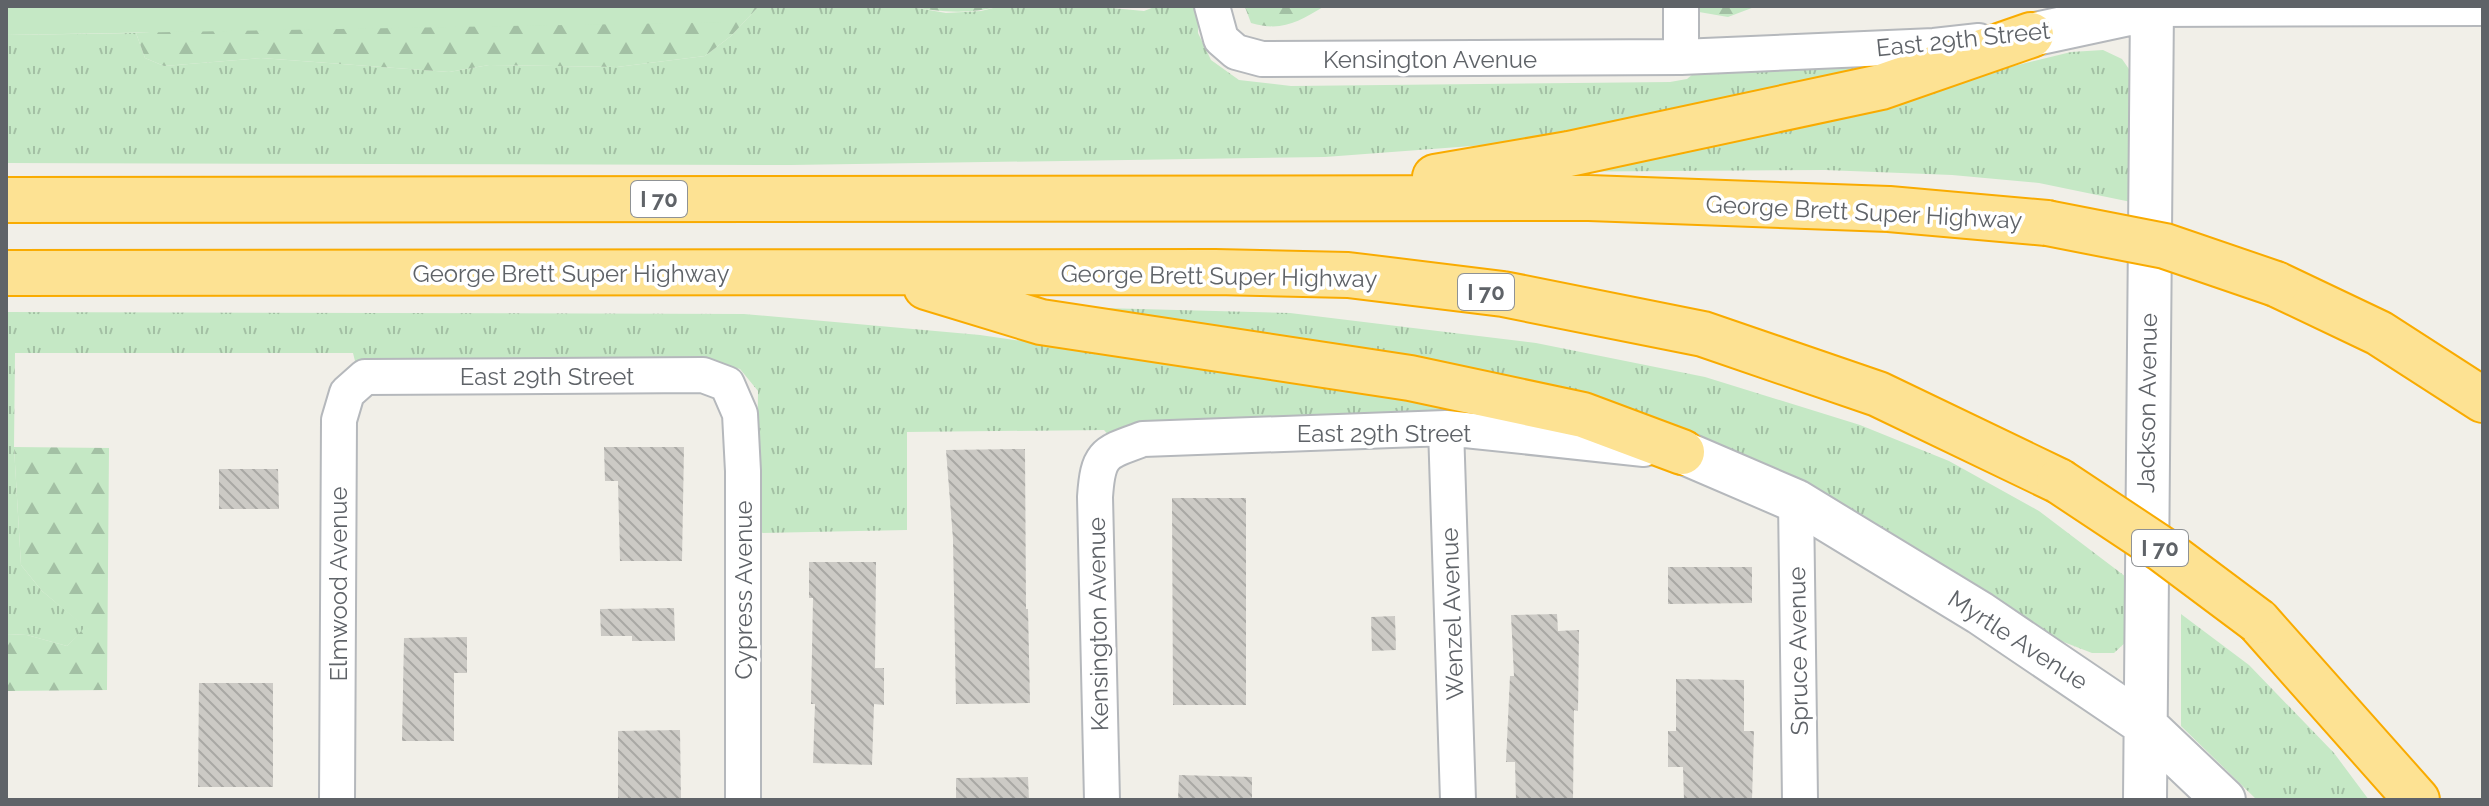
<svg xmlns="http://www.w3.org/2000/svg" width="2489" height="806" viewBox="0 0 2489 806" font-family="Raleway,sans-serif">
	<defs>
		<pattern id="grass-tufts" width="24" height="20" patternUnits="userSpaceOnUse" patternTransform="scale(2)"><rect width="24" height="20" fill="#c5e8c5"/><path d="M3 7l-1-3M5 7V3M7 7l1-3M15 17l-1-3M17 17v-4M19 17l1-3" fill="none" stroke="#a3c0a4"/></pattern>
		<pattern id="forest-firs" width="22" height="20" patternUnits="userSpaceOnUse" patternTransform="scale(2)"><rect width="22" height="20" fill="#c5e8c5"/><path d="M5 1l3.5 6h-7zM16 11l3.5 6h-7z" fill="#a3c0a4"/></pattern>
		<pattern id="building-back-hatch" width="6" height="6" patternUnits="userSpaceOnUse" patternTransform="scale(2)"><rect width="6" height="6" fill="#cccac5"/><path d="M-1 5l2 2M0 0l6 6M5-1l2 2" fill="none" stroke="#a9a8a4"/></pattern>
	</defs>
	<rect width="100%" height="100%" fill="#f1efe8"/>
	<path fill="url(#grass-tufts)" d="M 759,6 L 906,6 L 946,13 L 981,11 L 1001,6 L 1090,6 L 1144,11 L 1157,6 L 1198,6 L 1198,33 L 1211,60 L 1239,80 L 1291,86 L 1670,82 L 1687,79 L 1700,68 L 1922,56 L 1886,71 L 1512,143 L 1325,157 L 791,165 L 6,163 L 6,35 L 136,33 L 145,58 L 164,66 L 261,58 L 449,72 L 489,65 L 617,67 L 705,56 L 731,36 Z
		M 2103,50 L 2122,59 L 2131,72 L 2131,202 L 2039,183 L 1952,175 L 1825,170 L 1521,172 L 1726,137 L 2071,52 Z
		M 1064,307 L 1290,313 L 1536,343 L 1705,377 L 1860,425 L 1949,461 L 2039,511 L 2130,580 L 2129,639 L 2114,653 L 2092,653 L 2061,641 L 1716,444 Z
		M 6,312 L 744,314 L 980,335 L 1516,411 L 1135,423 L 1122,427 L 1110,437 L 1104,430 L 907,432 L 907,530 L 756,533 L 758,391 L 740,369 L 715,362 L 679,359 L 379,360 L 356,365 L 353,353 L 15,353 L 14,447 L 21,565 L 42,591 L 86,627 L 67,646 L 27,635 L 6,634 Z
		M 2181,614 L 2249,665 L 2334,753 L 2369,800 L 2257,800 L 2181,726 Z"/>
	<path fill="url(#forest-firs)" d="M 527,6 L 759,6 L 731,36 L 705,56 L 617,67 L 489,65 L 449,72 L 261,58 L 164,66 L 145,58 L 136,33 Z
		M 906,6 L 1001,6 C 968,15 939,12 906,6 Z
		M 1325,6 C 1297,22 1283,32 1251,23 L 1245,7 Z
		M 1697,6 L 1757,6 L 1728,17 L 1699,12 Z
		M 14,447 L 109,448 L 107,690 L 6,691 L 6,634 L 27,635 L 67,646 L 85,627 L 42,591 L 21,565 Z"/>
	<path fill="#c5e8c5" d="M 6,6 L 738,6 L 740,22 L 6,35 Z"/>
	<path fill="url(#building-back-hatch)" d="M 604,447 L 684,447 L 682,561 L 620,561 L 618,481 L 605,481 Z
		M 1025,449 L 1026,609 L 1028,609 L 1030,703 L 956,704 L 953,539 L 946,450 Z
		M 219,469 L 278,469 L 279,509 L 219,509 Z
		M 1172,498 L 1246,498 L 1246,705 L 1173,705 Z
		M 809,562 L 876,562 L 875,668 L 884,668 L 884,705 L 874,704 L 872,765 L 813,763 L 815,704 L 811,704 L 813,598 L 809,598 Z
		M 1668,567 L 1752,567 L 1752,603 L 1668,604 Z
		M 674,608 L 675,641 L 632,641 L 632,636 L 601,636 L 600,609 Z
		M 1557,614 L 1558,631 L 1579,630 L 1578,711 L 1574,710 L 1573,800 L 1516,800 L 1515,762 L 1506,762 L 1510,676 L 1514,676 L 1511,615 Z
		M 1395,616 L 1396,650 L 1372,651 L 1371,617 Z
		M 467,637 L 467,673 L 454,673 L 454,741 L 402,741 L 404,638 Z
		M 1676,679 L 1744,680 L 1744,731 L 1754,731 L 1752,800 L 1684,800 L 1683,767 L 1668,767 L 1668,731 L 1676,731 Z
		M 199,683 L 273,683 L 273,787 L 198,787 Z
		M 680,730 L 681,800 L 618,800 L 618,731 Z
		M 1179,775 L 1252,777 L 1252,800 L 1178,800 Z
		M 1028,777 L 1029,800 L 956,800 L 956,778 Z"/>
	<g fill="none" stroke-linecap="round" stroke-linejoin="round">
		<defs>
			<path id="minor" d="M 1212,6 L 1221,39 L 1236,52 L 1262,59 L 1681,57 L 1934,46 L 1979,41
				M 2152,9 L 2483,8
				M 1681,57 L 1681,6
				M 1446,428 L 1458,800
				M 1796,501 L 1800,800
				M 337,800 L 339,420 L 347,393 L 365,377 L 703,375 L 727,384 L 740,414 L 743,471 L 743,800
				M 1102,800 L 1095,497 C 1098,453 1104,453 1143,439 L 1446,428 L 1644,449"/>
			<path id="tertiary" d="M 2031,35 L 2152,9
				M 1682,452 L 1796,501 L 1980,613 L 2144,724 L 2224,800
				M 2145,800 L 2152,6"/>
			<path id="motorway" d="M 1435,177 L 1569,154 L 1881,87 L 2031,35
				M 6,200 L 1589,198 L 1889,209 L 2047,223
				M 6,273 L 1215,272 L 1348,275 L 1503,294 L 1703,334 L 1878,394 L 2059,481
				M 2276,284 L 2379,333 L 2483,400
				M 926,287 L 1041,322 L 1410,378 L 1583,415 L 1682,452
				M 2258,621 L 2417,800"/>
		</defs>
		<use href="#minor" stroke="#b5b8bc" stroke-width="38"/>
		<use href="#tertiary" stroke="#b5b8bc" stroke-width="46"/>
		<use href="#motorway" stroke="#f9ab00" stroke-width="48"/>
		<use href="#minor" stroke="#fff" stroke-width="34"/>
		<use href="#tertiary" stroke="#fff" stroke-width="42"/>
		<use href="#motorway" stroke="#fde293" stroke-width="44"/>
		<defs>
			<path id="motorway-bridge" d="M 2047,223 L 2165,246 L 2276,284
				M 2059,481 L 2163,550 L 2258,621"/>
		</defs>
		<use href="#motorway-bridge" stroke="#f9ab00" stroke-width="48" stroke-linecap="butt"/>
		<use href="#motorway-bridge" stroke="#fde293" stroke-width="44"/>
	</g>
	<g text-anchor="middle" dominant-baseline="central" stroke-width="7" stroke-linejoin="round" paint-order="stroke">
		<g fill="#fff" stroke="#8f9295" stroke-width="2">
			<rect x="631" y="181" width="56" height="36" rx="6"/>
			<rect x="1458" y="274" width="56" height="36" rx="6"/>
			<rect x="2132" y="530" width="56" height="36" rx="6"/>
		</g>
		<g font-size="22" font-weight="bold" fill="#5f6368">
			<text x="659" y="199">I 70</text>
			<text x="1486" y="292">I 70</text>
			<text x="2160" y="548">I 70</text>
		</g>
		<g font-size="24" fill="#5f6368" stroke="#fff">
			<text transform="translate(1963 39) rotate(-6)">East 29th Street</text>
			<text x="1430" y="59">Kensington Avenue</text>
			<text transform="translate(1864 212) rotate(3)">George Brett Super Highway</text>
			<text x="571" y="273">George Brett Super Highway</text>
			<text transform="translate(1219 276) rotate(1)">George Brett Super Highway</text>
			<text x="547" y="376">East 29th Street</text>
			<text transform="translate(2147 403) rotate(-89)">Jackson Avenue</text>
			<text x="1384" y="433">East 29th Street</text>
			<text transform="translate(338 584) rotate(-90)">Elmwood Avenue</text>
			<text transform="translate(743 590) rotate(-90)">Cypress Avenue</text>
			<text transform="translate(1452 614) rotate(-92)">Wenzel Avenue</text>
			<text transform="translate(1098 624) rotate(-91)">Kensington Avenue</text>
			<text transform="translate(2018 640) rotate(33)">Myrtle Avenue</text>
			<text transform="translate(1798 651) rotate(-91)">Spruce Avenue</text>
		</g>
	</g>
	<rect width="2489" height="806" fill="none" stroke="#5f6368" stroke-width="16"/>
</svg>
